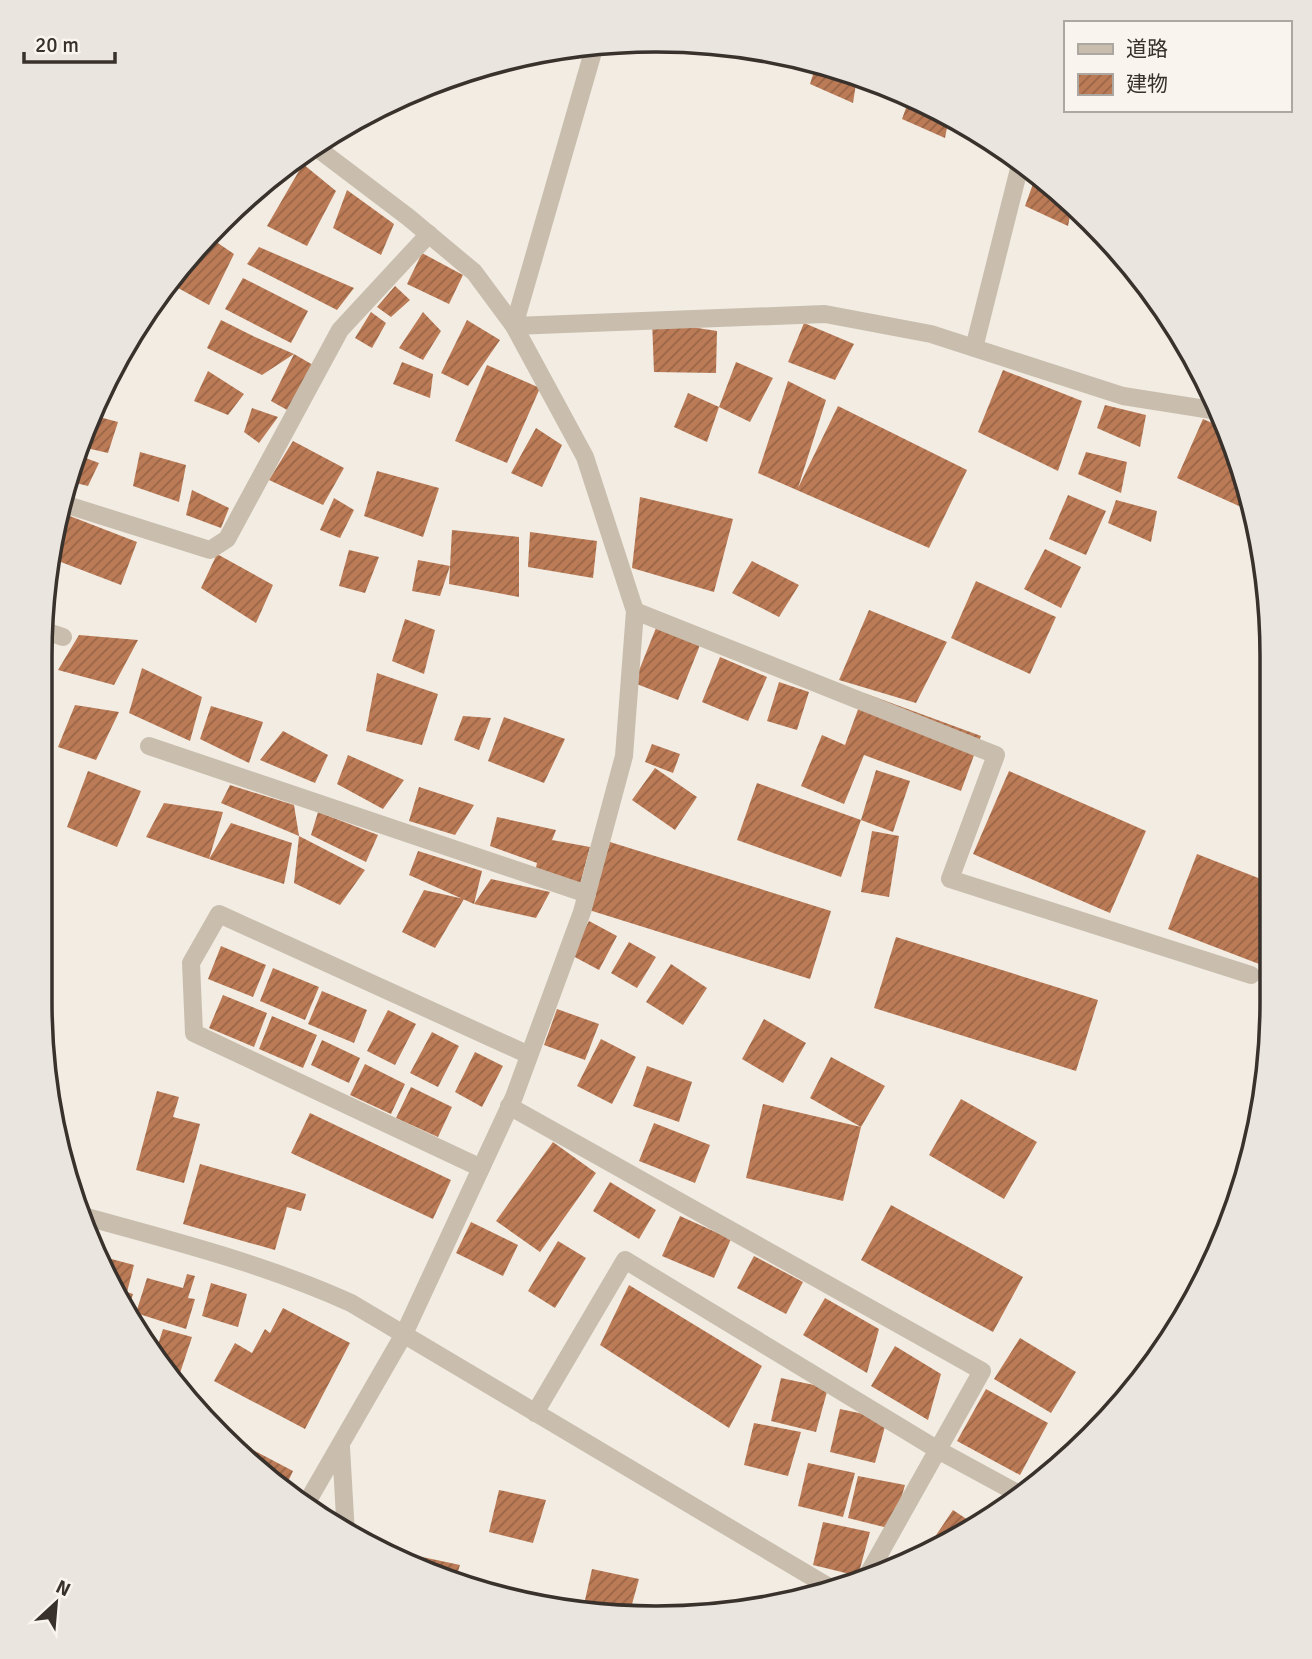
<svg xmlns="http://www.w3.org/2000/svg" width="1312" height="1659" viewBox="0 0 1312 1659" font-family="Signika,'Noto Sans JP',sans-serif">
	<defs>
		<pattern id="building-hatch" width="6" height="6" patternUnits="userSpaceOnUse" patternTransform="scale(1.75)"><rect width="6" height="6" fill="#bb7b56"/><path d="M-1 1l2-2M0 6l6-6M5 7l2-2" fill="none" stroke="#996547"/></pattern>
	</defs>
	<rect width="100%" height="100%" fill="#f2ece2"/>
	<path fill="url(#building-hatch)" d="M 817,62 L 857,77 L 853,103 L 810,84 Z
		M 910,97 L 949,117 L 945,138 L 902,119 Z
		M 303,164 L 336,191 L 307,246 L 267,226 Z
		M 1033,184 L 1055,190 L 1072,206 L 1068,226 L 1025,206 Z
		M 347,190 L 394,224 L 381,255 L 333,228 Z
		M 1096,228 L 1119,250 L 1122,254 L 1092,241 Z
		M 209,237 L 234,254 L 209,305 L 169,283 L 193,250 Z
		M 259,247 L 354,288 L 337,310 L 247,264 Z
		M 422,253 L 463,275 L 449,304 L 407,284 Z
		M 243,278 L 308,311 L 291,343 L 225,309 Z
		M 395,286 L 410,300 L 391,317 L 377,307 Z
		M 371,312 L 386,323 L 372,348 L 355,338 Z
		M 423,312 L 441,331 L 423,360 L 399,348 Z
		M 221,320 L 255,337 L 294,354 L 262,375 L 207,348 Z
		M 467,320 L 500,340 L 468,386 L 441,373 Z
		M 652,321 L 717,331 L 716,373 L 654,372 Z
		M 804,323 L 854,344 L 835,380 L 788,362 Z
		M 294,354 L 313,365 L 289,411 L 271,401 Z
		M 402,362 L 433,374 L 430,398 L 393,384 Z
		M 736,362 L 773,378 L 750,422 L 719,407 Z
		M 487,365 L 540,388 L 507,463 L 455,441 Z
		M 1003,370 L 1082,401 L 1058,471 L 978,432 Z
		M 208,371 L 244,394 L 228,415 L 194,401 Z
		M 788,381 L 826,400 L 798,488 L 838,406 L 967,470 L 929,548 L 758,473 Z
		M 688,393 L 719,407 L 707,442 L 674,427 Z
		M 1105,405 L 1146,415 L 1140,447 L 1097,428 Z
		M 252,408 L 278,417 L 259,443 L 244,432 Z
		M 92,415 L 118,422 L 108,453 L 78,446 Z
		M 1203,419 L 1226,429 L 1239,458 L 1250,511 L 1177,478 Z
		M 536,428 L 562,445 L 542,487 L 511,473 Z
		M 293,441 L 344,468 L 323,505 L 269,480 Z
		M 140,452 L 186,465 L 179,502 L 133,486 Z
		M 1086,452 L 1127,462 L 1121,493 L 1078,474 Z
		M 75,454 L 99,463 L 88,486 L 68,481 Z
		M 377,471 L 439,488 L 423,537 L 364,516 Z
		M 192,490 L 229,508 L 221,528 L 186,515 Z
		M 1068,495 L 1106,511 L 1086,555 L 1049,539 Z
		M 640,497 L 733,519 L 714,592 L 632,568 Z
		M 334,498 L 354,510 L 340,538 L 320,530 Z
		M 1116,500 L 1157,511 L 1151,542 L 1108,523 Z
		M 62,513 L 137,542 L 121,585 L 53,559 Z
		M 452,530 L 519,537 L 519,597 L 449,584 Z
		M 530,532 L 597,541 L 593,578 L 528,567 Z
		M 1045,549 L 1081,567 L 1061,608 L 1024,589 Z
		M 349,550 L 379,557 L 365,593 L 339,586 Z
		M 217,554 L 273,585 L 256,623 L 201,588 Z
		M 418,560 L 450,566 L 440,596 L 412,591 Z
		M 752,561 L 799,585 L 779,617 L 732,593 Z
		M 976,581 L 1056,617 L 1030,674 L 951,638 Z
		M 869,610 L 947,642 L 916,703 L 839,680 Z
		M 405,619 L 435,630 L 424,674 L 392,661 Z
		M 656,628 L 700,645 L 678,700 L 634,683 Z
		M 79,635 L 138,640 L 114,685 L 58,670 Z
		M 720,657 L 767,677 L 748,721 L 702,702 Z
		M 142,668 L 202,697 L 190,741 L 129,713 Z
		M 377,673 L 438,694 L 422,745 L 366,731 Z
		M 779,682 L 809,692 L 797,730 L 767,721 Z
		M 864,693 L 981,736 L 961,791 L 864,755 L 844,804 L 801,786 L 822,735 L 845,745 Z
		M 75,705 L 119,712 L 96,760 L 58,747 Z
		M 211,706 L 263,722 L 249,763 L 200,739 Z
		M 463,716 L 491,718 L 479,750 L 454,740 Z
		M 504,717 L 565,739 L 544,783 L 488,761 Z
		M 283,731 L 328,755 L 315,783 L 260,760 Z
		M 652,744 L 680,754 L 673,773 L 645,762 Z
		M 348,755 L 404,780 L 383,809 L 337,784 Z
		M 655,768 L 697,797 L 675,830 L 632,800 Z
		M 876,770 L 910,781 L 893,832 L 861,820 Z
		M 88,771 L 141,791 L 117,847 L 67,827 Z
		M 1009,771 L 1146,831 L 1110,913 L 973,854 Z
		M 757,783 L 861,820 L 841,877 L 737,840 Z
		M 230,785 L 294,805 L 299,836 L 221,803 Z
		M 419,787 L 474,805 L 455,835 L 409,821 Z
		M 164,803 L 223,812 L 209,859 L 146,837 Z
		M 318,812 L 378,835 L 366,862 L 311,835 Z
		M 497,817 L 556,830 L 552,840 L 590,847 L 578,892 L 533,880 L 537,863 L 490,846 Z
		M 231,823 L 292,843 L 284,884 L 209,859 Z
		M 872,831 L 899,836 L 889,897 L 861,892 Z
		M 299,836 L 365,870 L 340,905 L 294,883 Z
		M 610,842 L 831,911 L 810,979 L 589,910 Z
		M 418,851 L 482,871 L 474,904 L 409,875 Z
		M 1197,854 L 1271,883 L 1272,969 L 1168,929 Z
		M 491,879 L 550,892 L 536,918 L 474,904 Z
		M 424,890 L 464,899 L 435,948 L 402,932 Z
		M 589,921 L 617,936 L 599,970 L 571,955 Z
		M 896,937 L 1098,1000 L 1076,1071 L 874,1008 Z
		M 629,942 L 656,957 L 637,988 L 611,973 Z
		M 221,946 L 266,965 L 253,997 L 208,979 Z
		M 671,964 L 707,988 L 683,1025 L 646,1002 Z
		M 273,968 L 319,987 L 305,1020 L 260,1001 Z
		M 322,991 L 367,1010 L 354,1043 L 308,1024 Z
		M 223,995 L 267,1013 L 254,1047 L 209,1028 Z
		M 557,1009 L 599,1024 L 585,1060 L 544,1045 Z
		M 388,1010 L 416,1024 L 395,1065 L 367,1051 Z
		M 272,1016 L 317,1035 L 303,1068 L 259,1049 Z
		M 764,1019 L 806,1043 L 783,1083 L 742,1059 Z
		M 432,1032 L 459,1046 L 438,1087 L 410,1073 Z
		M 601,1039 L 636,1057 L 612,1104 L 577,1086 Z
		M 322,1040 L 360,1058 L 349,1083 L 311,1065 Z
		M 475,1052 L 503,1066 L 482,1107 L 455,1092 Z
		M 831,1057 L 885,1086 L 861,1127 L 843,1201 L 746,1178 L 763,1104 L 861,1127 L 810,1098 Z
		M 365,1064 L 405,1084 L 391,1114 L 350,1095 Z
		M 647,1066 L 692,1082 L 679,1122 L 633,1106 Z
		M 411,1087 L 452,1107 L 438,1137 L 396,1118 Z
		M 157,1091 L 179,1097 L 173,1117 L 200,1124 L 184,1183 L 136,1170 Z
		M 961,1099 L 1037,1142 L 1004,1199 L 929,1155 Z
		M 310,1113 L 451,1180 L 433,1219 L 291,1153 Z
		M 654,1123 L 710,1145 L 695,1183 L 639,1161 Z
		M 553,1142 L 596,1173 L 540,1252 L 496,1221 Z
		M 200,1164 L 306,1194 L 301,1211 L 287,1207 L 275,1250 L 183,1224 Z
		M 610,1182 L 656,1210 L 639,1239 L 593,1211 Z
		M 891,1205 L 1023,1277 L 993,1332 L 861,1260 Z
		M 680,1216 L 731,1239 L 714,1278 L 662,1256 Z
		M 471,1222 L 518,1245 L 503,1276 L 456,1253 Z
		M 558,1241 L 586,1258 L 555,1308 L 528,1291 Z
		M 100,1256 L 134,1265 L 127,1292 L 133,1294 L 126,1316 Z
		M 754,1256 L 803,1282 L 786,1314 L 737,1288 Z
		M 187,1274 L 195,1276 L 188,1298 L 195,1299 L 186,1329 L 136,1313 L 147,1278 L 183,1288 Z
		M 211,1283 L 247,1294 L 238,1327 L 202,1316 Z
		M 629,1285 L 762,1366 L 729,1428 L 600,1345 Z
		M 825,1298 L 879,1329 L 867,1373 L 803,1335 Z
		M 283,1308 L 350,1343 L 305,1429 L 214,1381 L 235,1343 L 252,1353 L 265,1329 L 270,1333 Z
		M 163,1329 L 192,1337 L 180,1373 L 167,1369 L 164,1360 L 155,1354 Z
		M 1020,1338 L 1076,1372 L 1051,1413 L 994,1379 Z
		M 895,1346 L 941,1374 L 928,1420 L 871,1386 Z
		M 781,1378 L 828,1388 L 816,1432 L 771,1421 Z
		M 986,1389 L 1048,1423 L 1020,1475 L 957,1441 Z
		M 840,1409 L 887,1419 L 875,1463 L 830,1452 Z
		M 754,1423 L 801,1432 L 788,1476 L 744,1465 Z
		M 213,1429 L 293,1471 L 285,1488 L 220,1438 Z
		M 1069,1443 L 1078,1447 L 1052,1473 Z
		M 808,1463 L 855,1473 L 843,1517 L 798,1506 Z
		M 858,1476 L 905,1485 L 892,1529 L 848,1518 Z
		M 499,1490 L 546,1500 L 533,1543 L 489,1532 Z
		M 953,1510 L 977,1526 L 964,1536 L 924,1553 Z
		M 823,1522 L 870,1532 L 858,1576 L 813,1565 Z
		M 413,1555 L 460,1565 L 455,1581 L 411,1562 Z
		M 592,1569 L 639,1579 L 629,1615 L 583,1609 Z"/>
	<g fill="none" stroke-linecap="round" stroke-linejoin="round">
		<path stroke="#c9beae" stroke-width="18" d="M 595,45 L 514,326 L 825,314 L 931,334 L 1123,396 L 1218,411
			M 974,348 L 1021,161
			M 64,504 L 210,550 L 227,539 L 340,330 L 429,234
			M 635,611 L 996,755 L 950,879 L 1251,975
			M 42,630 L 63,637
			M 149,746 L 587,894
			M 509,1106 L 982,1371 L 867,1576
			M 481,1168 L 194,1033 L 191,963 L 219,914 L 529,1055
			M 535,1413 L 625,1260 L 938,1450 L 1021,1495
			M 341,1447 L 346,1535
			M 306,1504 L 404,1334"/>
		<path stroke="#c9beae" stroke-width="18" d="M 317,148 L 408,217 L 474,272 L 514,326 L 585,457 L 635,611 L 624,756 L 582,912 L 514,1097 L 404,1334
			M 83,1216 C 174,1241 265,1264 351,1303 L 834,1590"/>
	</g>
	<path d="M0 0H1312V1659H0ZM656 52H656A604 604 0 0 1 1260 656V1002A604 604 0 0 1 656 1606H656A604 604 0 0 1 52 1002V656A604 604 0 0 1 656 52Z" fill="#eae5de" fill-rule="evenodd"/>
	<path fill="none" stroke="#38312c" stroke-width="3.5" d="M656 52H656A604 604 0 0 1 1260 656V1002A604 604 0 0 1 656 1606H656A604 604 0 0 1 52 1002V656A604 604 0 0 1 656 52Z"/>
	<rect x="1064" y="21" width="228" height="91" fill="#f9f5ee" stroke="#aca7a0" stroke-width="2"/>
	<rect x="1078" y="44" width="35" height="10" fill="#c9beae" stroke="#aca7a0" stroke-width="2"/>
	<text x="1126" y="56" font-size="21" fill="#38312c">道路</text>
	<rect x="1078" y="74" width="35" height="21" fill="url(#building-hatch)" stroke="#aca7a0" stroke-width="2"/>
	<text x="1126" y="91" font-size="21" fill="#38312c">建物</text>
	<g transform="translate(56 1603) rotate(26)" stroke="#f9f5ee" stroke-width="5" paint-order="stroke">
	<path d="M0-5L12 26L0 18L-12 26Z" fill="#38312c"/>
	<text y="-10" font-size="19" font-weight="bold" text-anchor="middle" fill="#38312c">N</text>
	</g>
	<path d="M24 52v10h91v-10" fill="none" stroke="#38312c" stroke-width="3.5"/>
	<text x="35" y="52" font-size="21" fill="#38312c" stroke="#f9f5ee" stroke-width="5" paint-order="stroke">20 m</text>
</svg>
